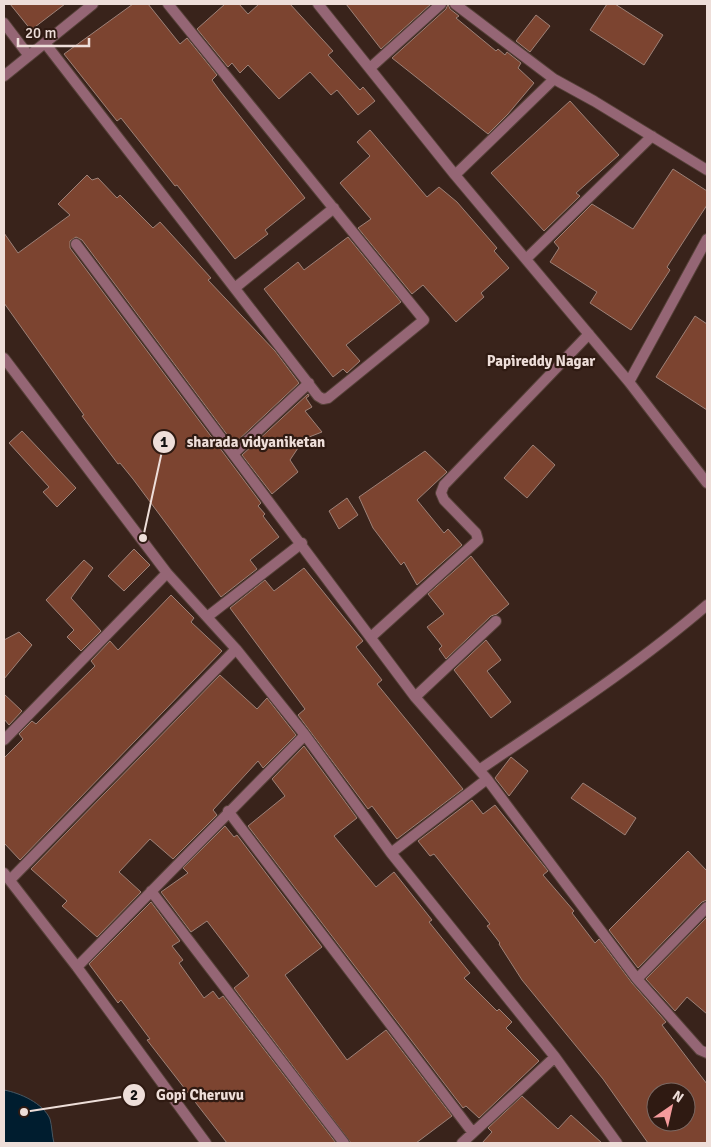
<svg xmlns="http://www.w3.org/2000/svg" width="711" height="1147" viewBox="0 0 711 1147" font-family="Signika,sans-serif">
	<rect width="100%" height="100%" fill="#39231b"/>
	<path fill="#001d2f" stroke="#475762" d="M 4,1090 C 20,1093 43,1103 50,1119 C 52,1126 52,1136 54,1143 L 4,1143 Z"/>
	<path fill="#7c4430" stroke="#9d8177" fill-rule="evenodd" d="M 10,4 L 65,4 L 31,30 Z
		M 133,4 L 148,4 L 180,44 L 187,38 L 217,75 L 212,80 L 220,91 L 305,198 L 265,230 L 268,234 L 235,259 L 177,185 L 175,186 L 121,118 L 117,121 L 64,54 Z
		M 225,4 L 239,4 L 248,14 L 259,4 L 290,4 L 333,51 L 328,55 L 360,90 L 363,87 L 375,101 L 358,115 L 337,90 L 331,95 L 310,72 L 279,99 L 248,65 L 240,73 L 232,63 L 228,67 L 197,29 Z
		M 346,4 L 431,4 L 381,49 Z
		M 448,4 L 450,9 L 459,16 L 456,18 L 496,51 L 498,49 L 505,55 L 507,52 L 521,63 L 518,68 L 534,83 L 508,114 L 488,134 L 392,58 L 446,9 Z
		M 607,4 L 615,4 L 663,35 L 644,65 L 590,30 Z
		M 536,15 L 550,26 L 530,52 L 516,41 Z
		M 570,101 L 619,155 L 576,193 L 580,196 L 544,231 L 491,173 Z
		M 370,130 L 427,197 L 439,187 L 457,202 L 497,248 L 494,251 L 509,268 L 481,293 L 484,297 L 456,322 L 423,285 L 412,294 L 358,228 L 371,219 L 340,183 L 370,156 L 357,142 Z
		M 673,169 L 707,191 L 707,205 L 667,267 L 670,270 L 631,330 L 590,303 L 597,292 L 550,262 L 559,248 L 554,242 L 592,204 L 633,229 Z
		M 87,175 L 92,180 L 98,178 L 117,198 L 120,195 L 153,228 L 160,222 L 211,278 L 208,280 L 275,351 L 299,383 L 234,444 L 82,240 L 76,237 L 70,241 L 70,248 L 261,503 L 258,506 L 265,514 L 263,516 L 279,537 L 250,560 L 257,569 L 221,597 L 133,479 L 120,463 L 118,464 L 82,416 L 84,415 L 71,397 L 4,303 L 4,233 L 18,253 L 70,215 L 58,204 Z
		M 348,237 L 401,302 L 346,345 L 360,361 L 347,373 L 343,369 L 333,377 L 264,289 L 298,262 L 304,270 Z
		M 695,316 L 707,324 L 707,410 L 656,377 Z
		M 308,394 L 309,396 L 306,398 L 312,407 L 305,411 L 322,432 L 304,439 L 290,460 L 298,472 L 272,494 L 242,455 Z
		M 22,431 L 76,488 L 57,507 L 43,492 L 49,487 L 9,443 Z
		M 533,445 L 555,465 L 527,498 L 504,478 Z
		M 425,451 L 447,472 L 417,500 L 444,533 L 448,529 L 462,545 L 417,585 L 404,562 L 401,565 L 373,528 L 359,497 Z
		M 347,498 L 358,515 L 339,529 L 329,511 Z
		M 134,549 L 150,565 L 124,591 L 108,576 Z
		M 471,556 L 509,604 L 497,614 L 491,616 L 446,659 L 439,649 L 442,646 L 427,627 L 444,614 L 428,594 Z
		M 84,560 L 93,568 L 71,598 L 101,631 L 81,651 L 67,637 L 74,630 L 46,600 Z
		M 304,568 L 363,641 L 356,647 L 382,680 L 377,684 L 463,789 L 397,839 L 372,806 L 368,809 L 298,715 L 305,709 L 230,608 L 265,580 L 274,591 Z
		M 171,595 L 194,618 L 191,622 L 222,651 L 20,860 L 4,843 L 4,758 L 23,739 L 19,734 L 32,721 L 36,724 L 95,666 L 91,661 L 110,641 L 118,650 Z
		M 19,632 L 32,645 L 4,679 L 4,640 Z
		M 486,640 L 501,660 L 487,671 L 511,702 L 491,718 L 454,670 Z
		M 220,675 L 257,709 L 267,698 L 296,735 L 263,768 L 258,761 L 213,810 L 217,815 L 173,859 L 150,839 L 119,872 L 141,892 L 97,937 L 62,906 L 67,901 L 31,869 Z
		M 4,694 L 22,711 L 9,725 L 4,719 Z
		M 304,746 L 357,818 L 334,836 L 376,887 L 394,872 L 432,920 L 429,922 L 470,973 L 464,978 L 497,1011 L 499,1009 L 512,1022 L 506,1028 L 539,1061 L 479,1118 L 466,1106 L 463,1108 L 248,826 L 285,796 L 272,779 Z
		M 511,757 L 528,771 L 509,796 L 495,778 Z
		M 583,783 L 636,818 L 625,835 L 571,798 Z
		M 472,800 L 483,814 L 495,805 L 548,871 L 543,875 L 574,911 L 572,913 L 595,943 L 599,939 L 632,983 L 666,1022 L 662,1025 L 707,1084 L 707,1143 L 648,1143 L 603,1079 L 522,980 L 499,944 L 500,943 L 487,926 L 490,924 L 434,854 L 430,856 L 418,841 ZM 656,1092 L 686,1092 L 686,1122 L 656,1122 Z
		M 225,826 L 234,837 L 237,835 L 322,947 L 285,975 L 347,1060 L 386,1030 L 452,1116 L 416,1143 L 351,1143 L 234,988 L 249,976 L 207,921 L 191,932 L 161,892 L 188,873 L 183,868 Z
		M 688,851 L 707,871 L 707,900 L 702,902 L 638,968 L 609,930 Z
		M 151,902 L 180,941 L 172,946 L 183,960 L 179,963 L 204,998 L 213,991 L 219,999 L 223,996 L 336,1143 L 227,1143 L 147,1040 L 150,1039 L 121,1000 L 118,1003 L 89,964 Z
		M 707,917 L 707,1014 L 687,997 L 675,1011 L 646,979 Z
		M 522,1096 L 558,1129 L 571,1115 L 602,1143 L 482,1143 L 492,1132 L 488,1128 Z"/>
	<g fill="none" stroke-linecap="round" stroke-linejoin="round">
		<defs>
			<path id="minor" d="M 318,4 L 455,175 L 629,382 L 707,483
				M 455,4 L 554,79
				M 4,23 L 29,56
				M 45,43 L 318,396 L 323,399 L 328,398 L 424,320 L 168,4
				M 370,68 L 441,4
				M 4,76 L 93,4
				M 455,175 L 554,79 L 594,101 L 707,170
				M 76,244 L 415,697 L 487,779 L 637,979 L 700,1050 L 707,1053
				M 526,259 L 652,136
				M 236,287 L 334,208
				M 4,358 L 167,573 L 236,649 L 305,735 L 391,853 L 555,1057 L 617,1143
				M 629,382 L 707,239
				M 233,454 L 309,383
				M 207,617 L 302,543
				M 371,637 L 478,540 L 476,533 L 444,500 L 441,493 L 444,485 L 589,334
				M 415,697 L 496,621
				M 4,740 L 167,573
				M 479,770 C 557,717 636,666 707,605
				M 228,811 L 473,1133
				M 391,853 L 487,779
				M 4,873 L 77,967 L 206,1143
				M 10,880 L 236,649
				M 151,891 L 344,1143
				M 77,967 L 305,735
				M 637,979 L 707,907
				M 462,1143 L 555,1057"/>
		</defs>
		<use href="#minor" stroke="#564139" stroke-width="12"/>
		<use href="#minor" stroke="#956675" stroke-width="10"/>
	</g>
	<g text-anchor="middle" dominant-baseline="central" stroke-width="4.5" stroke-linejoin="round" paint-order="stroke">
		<g font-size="15" font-weight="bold" fill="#eeded9" stroke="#2f1a12">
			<text x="541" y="361">Papireddy Nagar</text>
		</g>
	</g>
	<path fill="none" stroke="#eeded9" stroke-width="2" d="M143 538L164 442M24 1112L134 1095"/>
	<g fill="#eeded9" stroke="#2f1a12" stroke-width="2">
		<circle cx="143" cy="538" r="5"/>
		<circle cx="24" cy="1112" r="5"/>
		<circle cx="164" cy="442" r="12"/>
		<circle cx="134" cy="1095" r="12"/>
	</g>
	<g font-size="15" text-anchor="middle" font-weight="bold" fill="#111">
		<text x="164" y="447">1</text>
		<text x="134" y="1100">2</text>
	</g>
	<g font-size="15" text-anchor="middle" font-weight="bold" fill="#eeded9" stroke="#2f1a12" stroke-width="4.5" stroke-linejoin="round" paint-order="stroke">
		<text x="256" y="447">sharada vidyaniketan</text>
		<text x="200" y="1100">Gopi Cheruvu</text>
	</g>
	<rect width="711" height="1147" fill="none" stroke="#eeded9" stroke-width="10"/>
	<g transform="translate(671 1107) rotate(34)"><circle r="24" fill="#2f1a12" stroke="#7b6862"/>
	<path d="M0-4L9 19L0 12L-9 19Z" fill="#f59b9c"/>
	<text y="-8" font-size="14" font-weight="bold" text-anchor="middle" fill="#eeded9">N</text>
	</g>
	<path d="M18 38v8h71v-8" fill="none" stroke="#eeded9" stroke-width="2.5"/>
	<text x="25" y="38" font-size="15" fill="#eeded9" stroke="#2f1a12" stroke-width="4" paint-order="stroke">20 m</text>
</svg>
